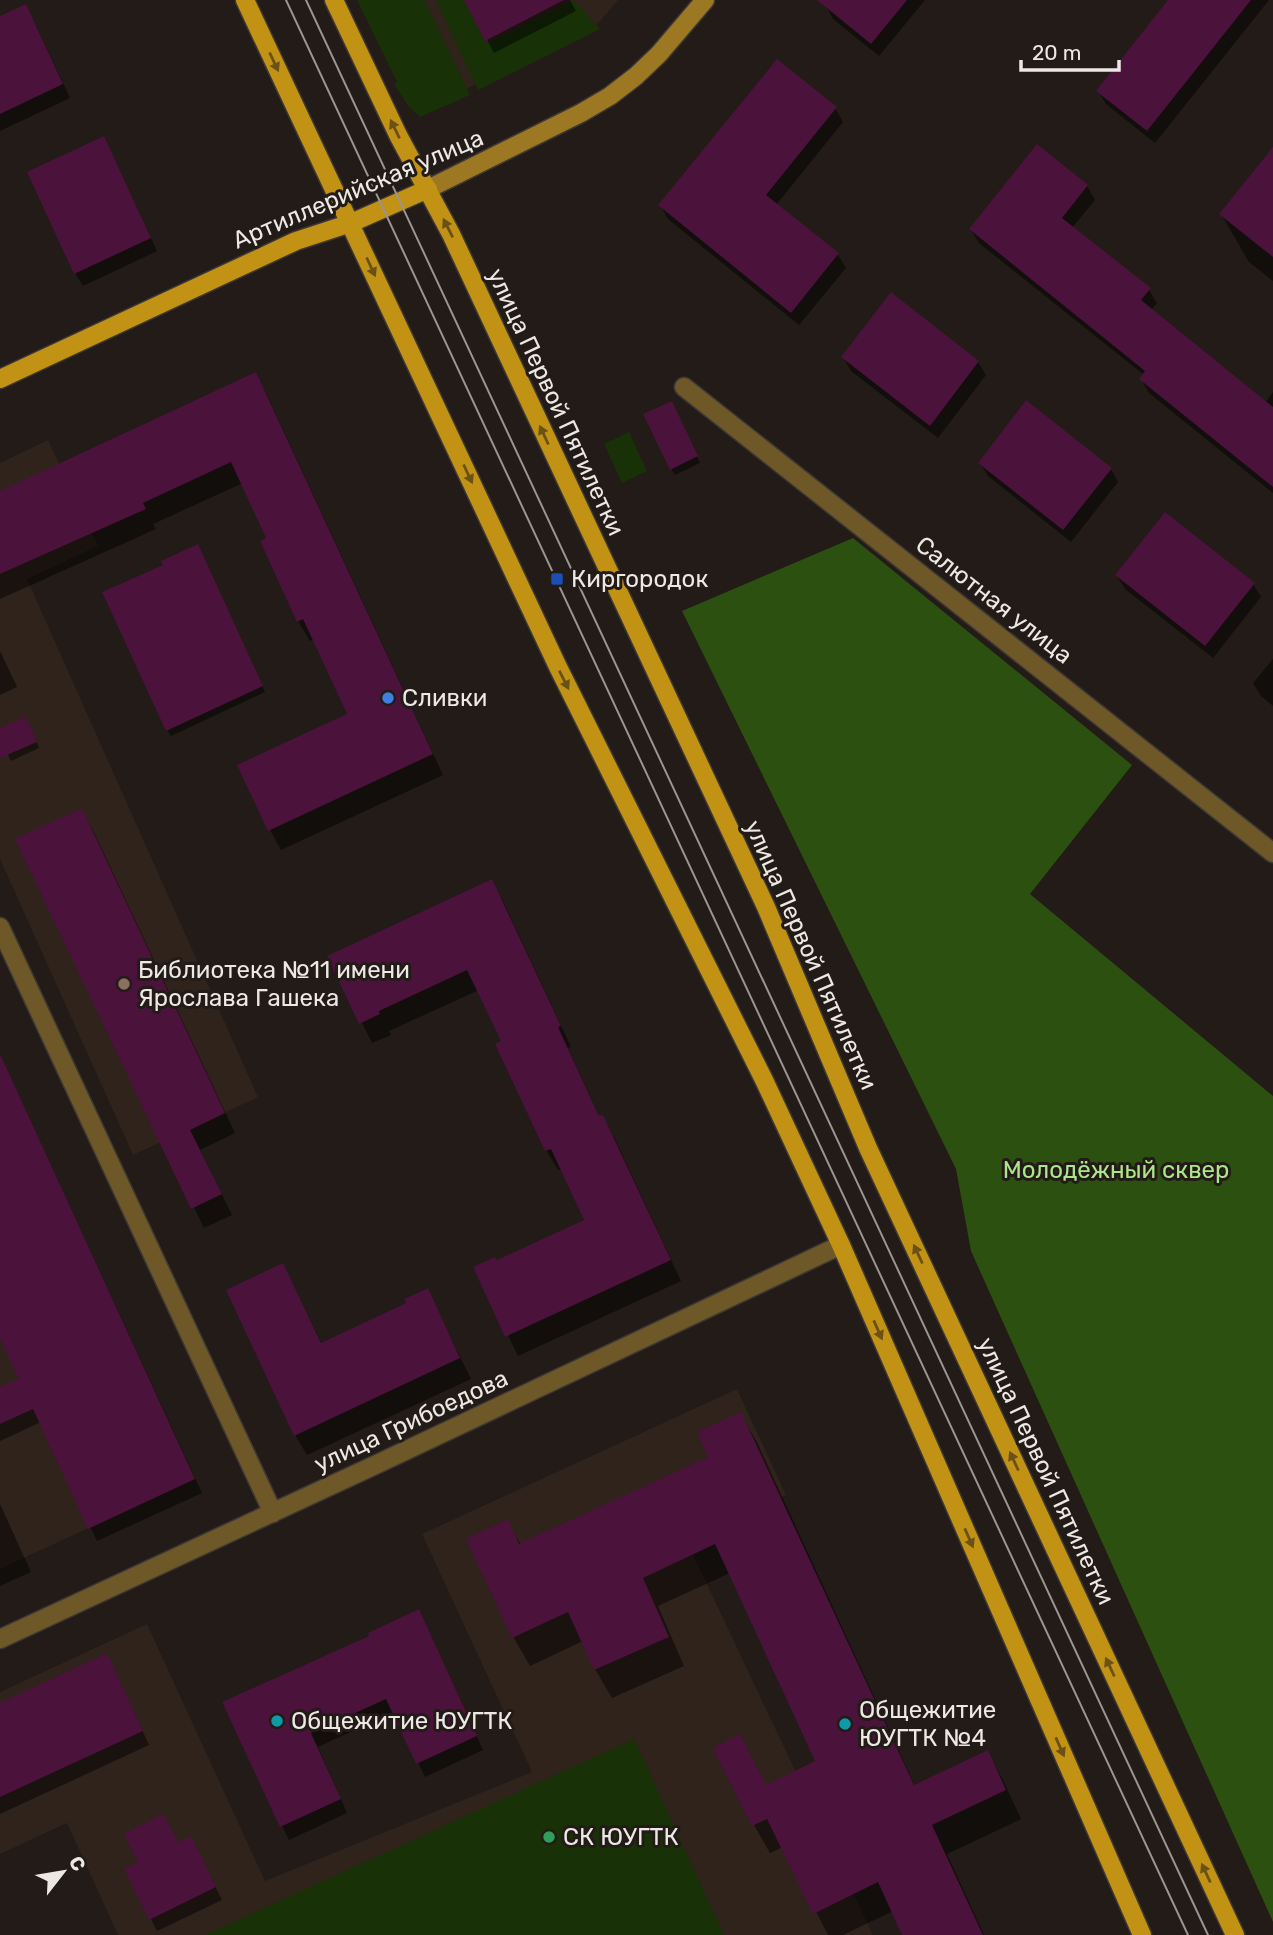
<svg xmlns="http://www.w3.org/2000/svg" width="1273" height="1935" viewBox="0 0 1273 1935" font-family="Rubik,sans-serif">
	<rect width="100%" height="100%" fill="#221b17"/>
	<path fill="#2f231b" d="M 412,0 L 618,0 L 596,26 L 456,94 Z
		M 48,440 L 98,546 L 27,579 L 258,1097 L 133,1155 L 0,859 L 0,463 Z
		M 0,1054 L 195,1479 L 0,1569 Z
		M 737,1389 L 786,1495 L 688,1544 L 873,1935 L 118,1935 L 67,1823 L 0,1854 L 0,1692 L 147,1624 L 265,1881 L 532,1772 L 422,1534 Z"/>
	<path fill="#193107" d="M 357,0 L 424,0 L 470,95 L 420,117 L 409,107 L 394,84 L 397,82 Z
		M 436,0 L 464,0 L 487,44 L 574,1 L 600,29 L 478,90 Z
		M 629,432 L 647,471 L 622,483 L 604,444 Z
		M 634,1739 L 724,1935 L 205,1935 Z"/>
	<path fill="#2c500f" d="M 853,538 L 1132,765 L 1030,894 L 1273,1096 L 1273,1922 L 971,1251 L 956,1169 L 682,611 Z"/>
	<path fill="#0007" d="M 466,0 L 570,0 L 576,11 L 494,53 Z
		M 830,0 L 925,0 L 879,56 L 833,19 L 826,6 Z
		M 1170,0 L 1269,0 L 1155,143 L 1106,104 L 1098,91 Z
		M 0,18 L 33,19 L 70,98 L 0,131 Z
		M 835,108 L 843,122 L 776,205 L 838,255 L 846,268 L 799,325 L 668,219 L 661,206 Z
		M 1273,150 L 1273,281 L 1249,262 L 1221,214 Z
		M 111,152 L 157,251 L 83,286 L 75,273 Z
		M 1087,186 L 1095,200 L 1072,228 L 1149,290 L 1157,303 L 1151,310 L 1265,403 L 1273,392 L 1273,493 L 1149,393 L 1141,379 L 1144,375 L 979,243 L 971,230 Z
		M 843,357 L 978,362 L 986,375 L 938,438 L 851,371 Z
		M 255,375 L 267,395 L 443,775 L 281,850 L 270,830 L 350,715 L 314,639 L 310,641 L 298,621 L 269,539 L 243,483 L 153,524 L 156,529 L 0,599 L 0,492 Z
		M 675,409 L 700,463 L 675,475 L 671,469 Z
		M 980,463 L 1111,469 L 1118,482 L 1071,542 L 988,476 Z
		M 201,552 L 265,692 L 171,736 L 167,730 Z
		M 1117,576 L 1253,584 L 1261,597 L 1213,658 L 1125,589 Z
		M 0,651 L 17,687 L 0,695 Z
		M 1273,659 L 1273,706 L 1261,696 L 1253,683 Z
		M 29,725 L 39,748 L 11,761 L 0,738 L 0,730 Z
		M 81,810 L 93,830 L 235,1133 L 200,1150 L 232,1215 L 204,1228 L 18,840 Z
		M 491,881 L 503,901 L 571,1047 L 568,1048 L 600,1118 L 602,1117 L 614,1137 L 681,1281 L 518,1356 L 475,1268 L 497,1262 L 586,1220 L 562,1169 L 558,1170 L 546,1150 L 503,1042 L 479,990 L 389,1031 L 391,1035 L 372,1043 L 329,956 Z
		M 0,1055 L 202,1493 L 97,1541 L 41,1422 L 0,1441 L 0,1389 L 21,1380 L 0,1335 Z
		M 283,1265 L 322,1344 L 408,1303 L 427,1290 L 471,1379 L 307,1455 L 295,1435 Z
		M 740,1414 L 757,1442 L 915,1786 L 987,1752 L 1003,1780 L 1021,1819 L 947,1854 L 984,1935 L 904,1935 L 893,1911 L 843,1935 L 828,1935 L 783,1847 L 770,1853 L 754,1825 L 767,1787 L 817,1762 L 730,1573 L 658,1606 L 684,1666 L 612,1698 L 595,1669 L 583,1641 L 530,1666 L 514,1638 L 469,1540 L 507,1522 L 521,1545 L 711,1457 Z
		M 0,1504 L 31,1572 L 0,1586 Z
		M 426,1625 L 483,1750 L 425,1777 L 394,1712 L 318,1747 L 347,1813 L 289,1840 L 224,1703 Z
		M 114,1669 L 149,1745 L 0,1814 L 0,1705 Z
		M 178,1844 L 197,1850 L 222,1900 L 157,1931 L 151,1919 Z"/>
	<path fill="#4b123b" d="M 464,0 L 564,0 L 485,41 Z
		M 817,0 L 907,0 L 871,44 Z
		M 1168,0 L 1251,0 L 1147,131 L 1096,91 Z
		M 26,4 L 63,84 L 0,114 L 0,16 Z
		M 777,59 L 837,107 L 766,195 L 839,253 L 791,313 L 658,205 Z
		M 104,136 L 151,238 L 74,274 L 27,172 Z
		M 1037,144 L 1088,185 L 1062,218 L 1151,288 L 1141,300 L 1273,407 L 1273,487 L 1139,379 L 1145,371 L 969,229 Z
		M 1273,147 L 1273,257 L 1219,214 Z
		M 891,292 L 979,361 L 930,426 L 841,357 Z
		M 256,372 L 433,754 L 268,831 L 237,765 L 347,714 L 303,619 L 297,622 L 260,541 L 266,538 L 231,462 L 143,503 L 146,509 L 0,574 L 0,491 Z
		M 1026,400 L 1112,468 L 1063,530 L 978,463 Z
		M 672,401 L 698,456 L 670,470 L 643,414 Z
		M 1165,512 L 1255,583 L 1205,646 L 1115,575 Z
		M 198,544 L 263,686 L 166,731 L 102,592 L 163,565 L 161,561 Z
		M 26,716 L 37,742 L 0,758 L 0,728 Z
		M 82,808 L 225,1113 L 190,1130 L 222,1194 L 191,1209 L 15,839 Z
		M 492,879 L 561,1026 L 558,1027 L 599,1116 L 603,1115 L 671,1260 L 505,1337 L 473,1267 L 495,1257 L 497,1260 L 584,1220 L 551,1149 L 545,1151 L 495,1044 L 501,1041 L 467,970 L 379,1011 L 380,1014 L 359,1024 L 327,956 Z
		M 0,1054 L 195,1479 L 88,1529 L 33,1409 L 0,1424 L 0,1387 L 19,1379 L 0,1339 Z
		M 283,1263 L 321,1343 L 406,1303 L 404,1299 L 428,1288 L 460,1358 L 294,1436 L 226,1290 Z
		M 741,1412 L 914,1785 L 988,1750 L 1006,1790 L 932,1825 L 983,1935 L 902,1935 L 878,1882 L 813,1914 L 767,1819 L 752,1826 L 713,1748 L 740,1734 L 766,1785 L 815,1761 L 715,1544 L 643,1578 L 669,1637 L 594,1670 L 568,1612 L 512,1638 L 466,1539 L 508,1519 L 519,1544 L 708,1457 L 697,1432 Z
		M 419,1609 L 477,1736 L 416,1764 L 386,1699 L 311,1733 L 341,1799 L 280,1827 L 222,1702 L 369,1636 L 368,1633 Z
		M 107,1653 L 143,1731 L 0,1797 L 0,1703 Z
		M 163,1814 L 178,1842 L 191,1836 L 216,1887 L 149,1920 L 124,1869 L 138,1862 L 124,1834 Z"/>
	<g fill="none" stroke-linecap="round" stroke-linejoin="round">
		<defs>
			<path id="street" d="M 684,387 L 1273,853
				M 0,927 L 273,1513
				M 0,1639 L 373,1466 L 841,1245"/>
			<path id="secondary" d="M 428,189 L 581,113 L 610,96 L 636,76 L 659,54 L 705,0"/>
			<path id="primary" d="M 245,0 L 558,667 L 765,1082 L 841,1245 L 1142,1935
				M 334,0 L 398,135 L 451,234 L 766,907 L 868,1148 L 1235,1935
				M 0,379 L 296,241 L 351,223 L 428,189"/>
		</defs>
		<use href="#street" stroke="#3e3834" stroke-width="21"/>
		<use href="#secondary" stroke="#3e3834" stroke-width="21"/>
		<use href="#primary" stroke="#3e3834" stroke-width="21"/>
		<use href="#street" stroke="#6e5827" stroke-width="18"/>
		<use href="#secondary" stroke="#9d7822" stroke-width="18"/>
		<use href="#primary" stroke="#c19214" stroke-width="18"/>
		<path stroke="#9a9591" stroke-width="2" d="M 286,0 L 1188,1935
			M 306,0 L 1208,1935"/>
	</g>
	<defs><path id="oneway-solid" d="M-6-.8H1V-3.2L6.5 0L1 3.2V.8H-6Z" transform="scale(1.75)"/></defs>
	<g fill="#6a5116">
		<use href="#oneway-solid" transform="translate(274 62) rotate(65)"/>
		<use href="#oneway-solid" transform="translate(395 129) rotate(-116)"/>
		<use href="#oneway-solid" transform="translate(448 228) rotate(-117)"/>
		<use href="#oneway-solid" transform="translate(371 267) rotate(65)"/>
		<use href="#oneway-solid" transform="translate(544 435) rotate(-115)"/>
		<use href="#oneway-solid" transform="translate(468 474) rotate(65)"/>
		<use href="#oneway-solid" transform="translate(564 680) rotate(63)"/>
		<use href="#oneway-solid" transform="translate(918 1254) rotate(-115)"/>
		<use href="#oneway-solid" transform="translate(878 1330) rotate(66)"/>
		<use href="#oneway-solid" transform="translate(1014 1461) rotate(-115)"/>
		<use href="#oneway-solid" transform="translate(969 1538) rotate(66)"/>
		<use href="#oneway-solid" transform="translate(1110 1667) rotate(-115)"/>
		<use href="#oneway-solid" transform="translate(1060 1747) rotate(66)"/>
		<use href="#oneway-solid" transform="translate(1206 1873) rotate(-115)"/>
	</g>
	<rect fill="#1a4fb4" stroke="#221b17" stroke-width="2.5" x="550" y="572" width="14" height="14" rx="3.5"/>
	<circle fill="#3f7fe0" stroke="#221b17" stroke-width="2.5" cx="388" cy="698" r="7"/>
	<circle fill="#8d6e63" stroke="#221b17" stroke-width="2.5" cx="124" cy="984" r="7"/>
	<g fill="#0f9aa8" stroke="#221b17" stroke-width="2.5">
		<circle cx="277" cy="1721" r="7"/>
		<circle cx="845" cy="1724" r="7"/>
	</g>
	<circle fill="#2e9e5b" stroke="#221b17" stroke-width="2.5" cx="549" cy="1837" r="7"/>
	<g text-anchor="middle" dominant-baseline="central" stroke-width="6" stroke-linejoin="round" paint-order="stroke">
		<g font-size="24" fill="#ece8e4" stroke="#221b17">
			<text transform="translate(358 189) rotate(-23)">Артиллерийская улица</text>
			<text transform="translate(556 402) rotate(65)">улица Первой Пятилетки</text>
			<text transform="translate(994 600) rotate(38)">Салютная улица</text>
			<text transform="translate(811 955) rotate(66)">улица Первой Пятилетки</text>
			<text transform="translate(411 1421) rotate(-25)">улица Грибоедова</text>
			<text transform="translate(1046 1471) rotate(65)">улица Первой Пятилетки</text>
		</g>
		<g font-size="24" fill="#ece8e4" stroke="#221b17" text-anchor="start">
			<text x="571" y="579">Киргородок</text>
			<text x="402" y="698">Сливки</text>
			<text x="138" y="970">Библиотека №11 имени<tspan x="138" dy="28">Ярослава Гашека</tspan></text>
			<text x="859" y="1710">Общежитие<tspan x="859" dy="28">ЮУГТК №4</tspan></text>
			<text x="291" y="1721">Общежитие ЮУГТК</text>
			<text x="563" y="1837">СК ЮУГТК</text>
		</g>
		<g font-size="24" fill="#ade58c" stroke="#221b17">
			<text x="1116" y="1170">Молодёжный сквер</text>
		</g>
	</g>
	<g transform="translate(63 1872) rotate(59)" stroke="#221b17" stroke-width="5" paint-order="stroke">
	<path d="M0-5L12 26L0 18L-12 26Z" fill="#ece8e4"/>
	<text y="-10" font-size="19" font-weight="bold" text-anchor="middle" fill="#ece8e4">С</text>
	</g>
	<path d="M1021 60v10h98v-10" fill="none" stroke="#ece8e4" stroke-width="3.5"/>
	<text x="1032" y="60" font-size="21" fill="#ece8e4" stroke="#221b17" stroke-width="5" paint-order="stroke">20 m</text>
</svg>
